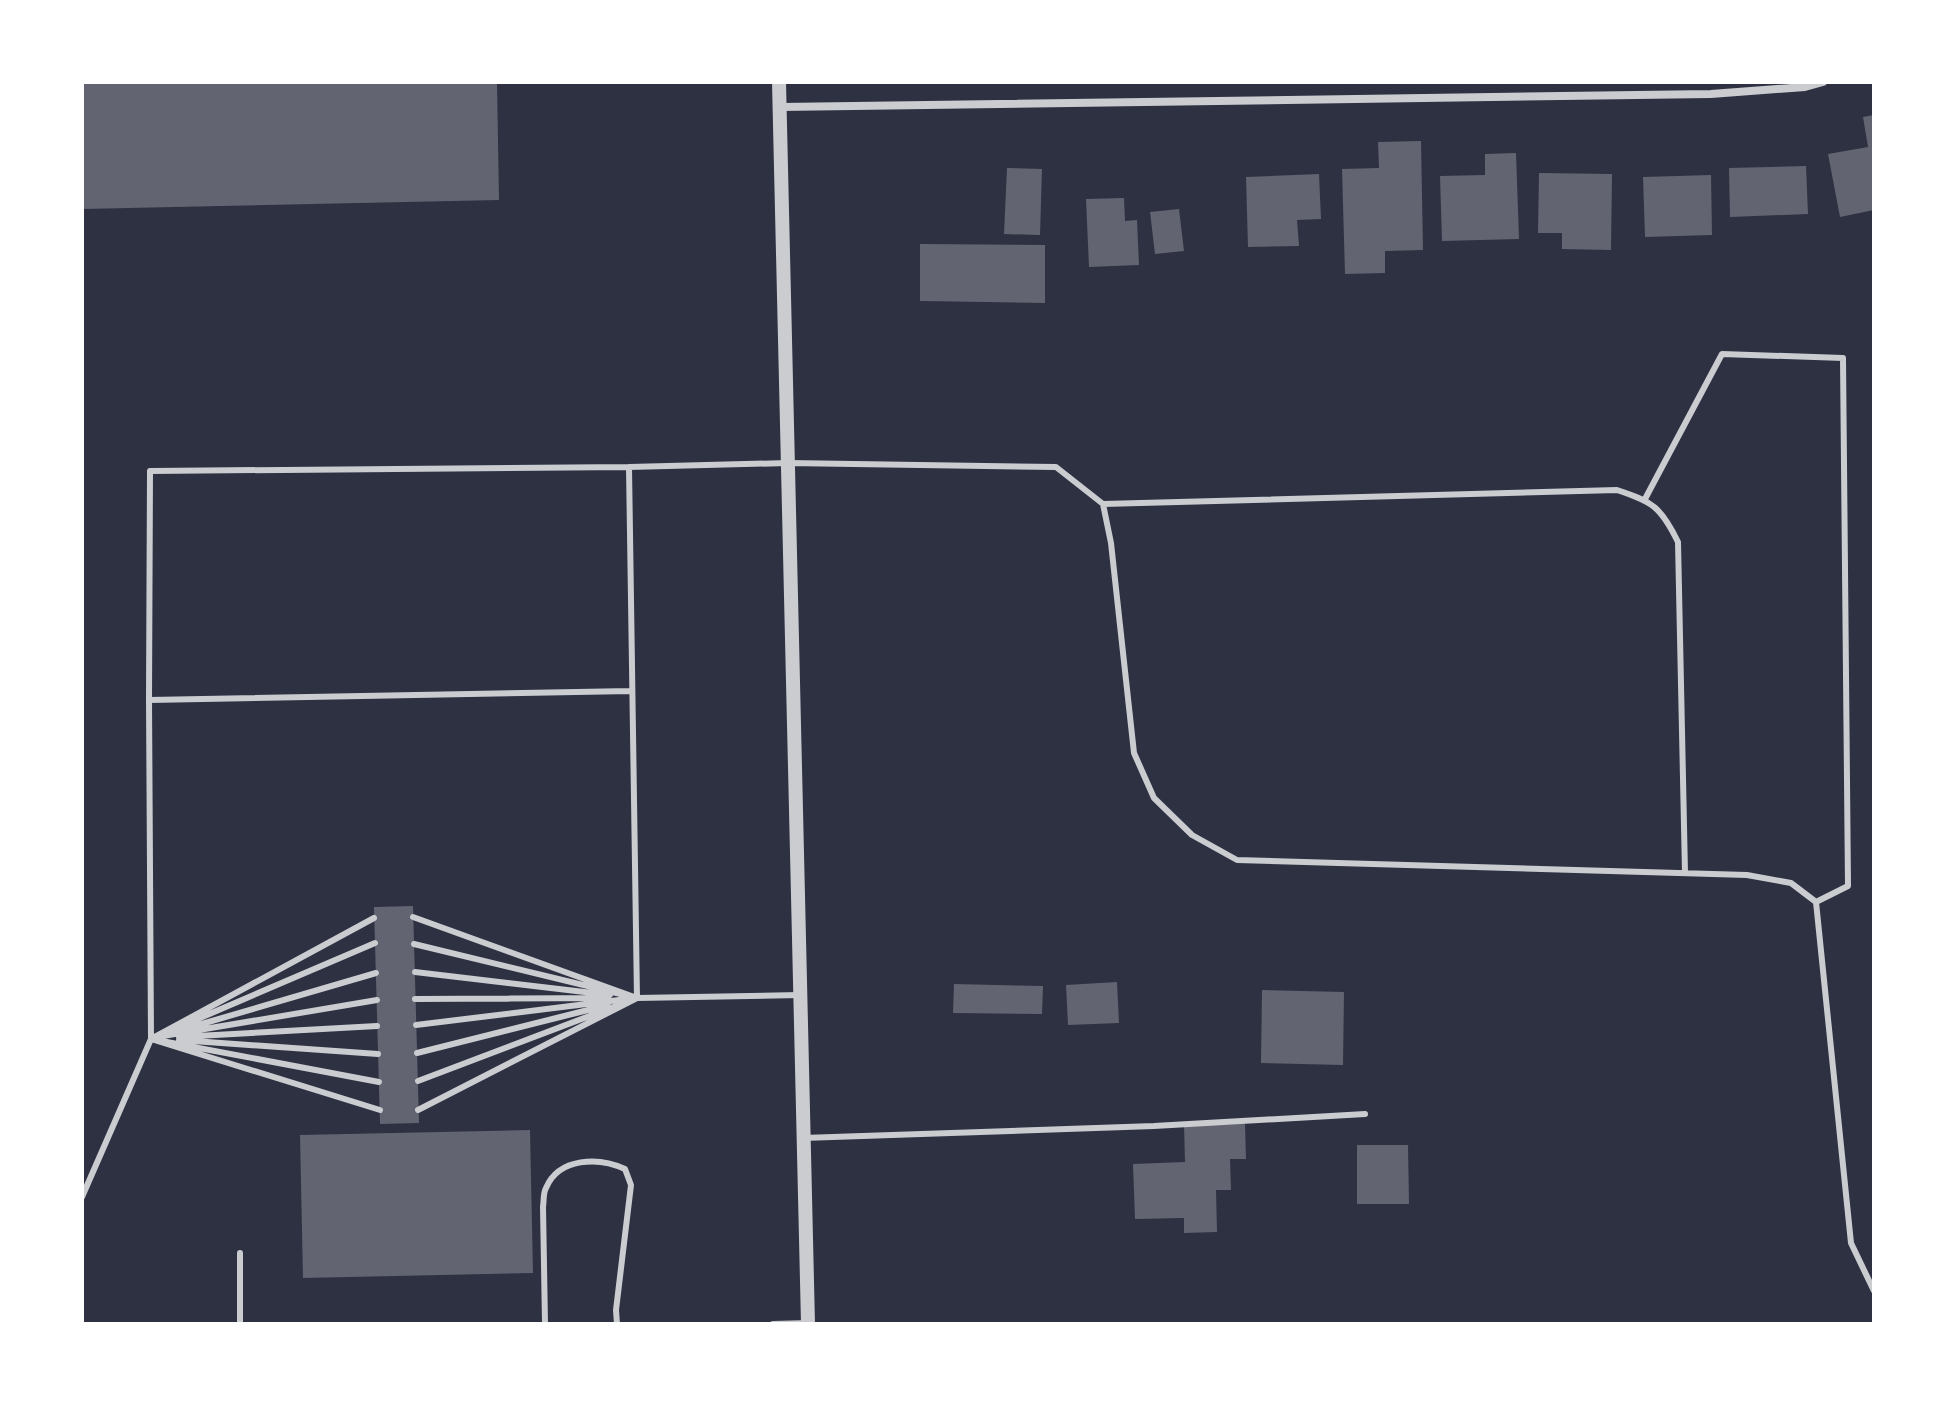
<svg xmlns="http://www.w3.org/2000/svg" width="1956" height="1406" viewBox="0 0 1956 1406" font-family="Cabin,sans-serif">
	<rect width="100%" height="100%" fill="#2d3142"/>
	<path fill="#626471" d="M 82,82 L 497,82 L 499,200 L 82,209 Z
		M 1874,115 L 1874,210 L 1840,217 L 1828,154 L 1868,147 L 1863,117 Z
		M 1421,141 L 1423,250 L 1385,251 L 1385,273 L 1345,274 L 1342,169 L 1379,168 L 1378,142 Z
		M 1516,153 L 1519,239 L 1442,241 L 1440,176 L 1485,175 L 1485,154 Z
		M 1806,166 L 1808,214 L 1730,217 L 1729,168 Z
		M 1007,168 L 1042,169 L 1040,235 L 1004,234 Z
		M 1539,173 L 1612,174 L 1611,250 L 1562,249 L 1562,233 L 1538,233 Z
		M 1319,174 L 1321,219 L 1297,220 L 1299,246 L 1248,247 L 1246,177 Z
		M 1711,175 L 1712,235 L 1645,237 L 1643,177 Z
		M 1124,198 L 1125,221 L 1137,220 L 1139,265 L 1089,267 L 1086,199 Z
		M 1179,209 L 1184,251 L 1155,254 L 1150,212 Z
		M 920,244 L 1045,245 L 1045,303 L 920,301 Z
		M 413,906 L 419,1123 L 380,1124 L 374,907 Z
		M 1117,982 L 1119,1023 L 1068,1025 L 1066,985 Z
		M 954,984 L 1043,986 L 1042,1014 L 953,1013 Z
		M 1262,990 L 1344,992 L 1343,1065 L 1261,1063 Z
		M 1245,1124 L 1246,1159 L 1230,1159 L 1231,1190 L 1216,1190 L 1217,1232 L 1184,1233 L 1184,1218 L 1135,1219 L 1133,1164 L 1185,1162 L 1184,1125 Z
		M 530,1130 L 533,1273 L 303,1278 L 300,1135 Z
		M 1357,1145 L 1408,1145 L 1409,1204 L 1357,1204 Z"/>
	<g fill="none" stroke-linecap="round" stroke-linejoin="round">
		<path stroke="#caccd0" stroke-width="6" d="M 629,467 L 637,998 L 800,995
			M 1645,499 L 1722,354 L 1843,358 L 1848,886 L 1816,902
			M 1103,504 L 1617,490 C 1653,502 1661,507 1678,542 L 1685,873
			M 149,700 L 631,691
			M 413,917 L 637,998 L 414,944
			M 374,918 L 151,1039 L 375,943
			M 415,972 L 610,995
			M 415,999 L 608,998
			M 416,1025 L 627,999
			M 181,1030 L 376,973
			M 163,1036 L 377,1000
			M 179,1037 L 377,1026
			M 179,1040 L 378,1054
			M 417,1053 L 608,1005
			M 418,1081 L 637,998 L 418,1110
			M 379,1082 L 151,1039 L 380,1110
			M 803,1138 L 1154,1126 L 1365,1114
			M 82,1197 L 151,1039 L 149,700 L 150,471 L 629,467 L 788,463 L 1056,467 L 1103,504 L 1111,543 L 1134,753 L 1154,798 L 1192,835 L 1237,860 L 1747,875 L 1791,883 L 1816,902 L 1851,1243 L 1874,1291
			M 240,1253 L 240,1324
			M 545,1324 L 543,1207 C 544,1201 543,1193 546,1188 C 559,1157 599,1157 625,1169 L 631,1185 L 616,1310 L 617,1324
			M 773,1324 L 808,1323"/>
		<path stroke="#caccd0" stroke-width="8" d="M 780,107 L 1711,94 L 1805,87 L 1823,82"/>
		<path stroke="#caccd0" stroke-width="14" d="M 779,82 L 808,1324"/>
	</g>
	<rect width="1956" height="1406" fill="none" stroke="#ffffff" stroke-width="168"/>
</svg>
